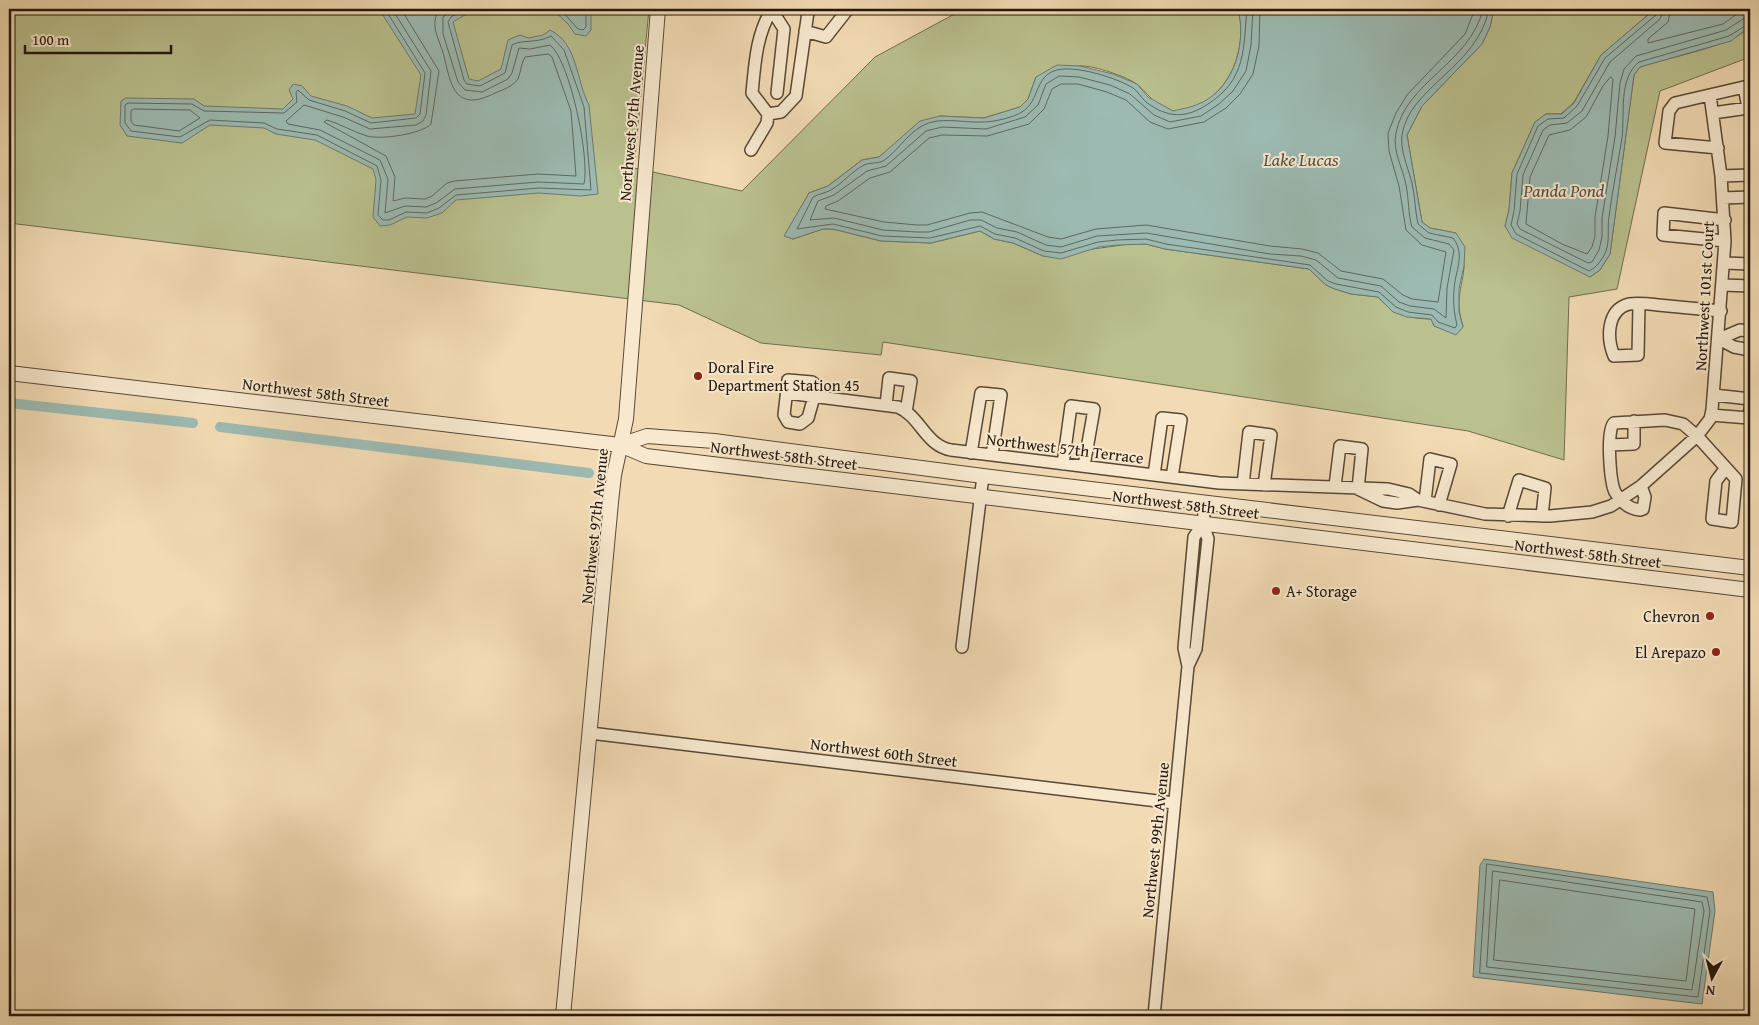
<svg xmlns="http://www.w3.org/2000/svg" width="1759" height="1025" viewBox="0 0 1759 1025" font-family="'Gentium Book Plus',serif">
	<rect width="100%" height="100%" fill="#f2dbb4"/>
	<filter id="stains"><feTurbulence type="fractalNoise" baseFrequency=".004" numOctaves="4"/><feColorMatrix values="0 0 0 0 .2 0 0 0 0 .09 0 0 0 0 .02 0 0 0 .5 -.17"/></filter>
	<radialGradient id="worn" r=".72"><stop offset=".6" stop-color="#630" stop-opacity="0"/><stop offset="1" stop-color="#630" stop-opacity=".3"/></radialGradient>
	<path fill="#bac08e" stroke="#6f6c4d" d="M 9,9 L 649,9 L 634,168 L 742,191 L 875,57 L 960,11 L 1105,9 L 1128,14 L 1149,9 L 1244,9 L 1239,13 C 1248,56 1223,109 1174,111 C 1158,111 1148,93 1138,85 C 1128,77 1093,65 1080,66 C 1067,66 1050,74 1036,77 L 1028,99 L 1020,107 L 984,118 L 940,116 L 904,136 L 879,157 L 862,160 L 828,186 L 809,193 L 785,236 L 793,239 L 823,229 L 833,229 L 881,241 L 931,243 L 980,231 L 994,239 L 1013,243 L 1043,256 L 1129,244 L 1146,244 L 1165,249 L 1309,269 L 1326,285 L 1335,289 L 1351,294 L 1378,297 C 1391,313 1410,319 1431,319 L 1434,326 L 1443,329 L 1463,326 C 1455,301 1461,292 1464,268 C 1465,258 1458,244 1456,233 L 1430,228 L 1422,222 L 1407,135 L 1422,106 L 1482,44 L 1490,27 L 1494,9 L 1655,9 L 1601,55 L 1574,102 L 1561,114 L 1546,114 L 1535,122 L 1512,173 L 1509,210 L 1505,226 L 1590,277 L 1600,270 L 1610,254 L 1634,75 L 1640,67 C 1668,57 1733,47 1750,26 L 1750,57 L 1660,91 L 1617,289 L 1569,297 L 1564,460 L 1468,431 L 883,342 L 881,355 L 761,343 L 679,305 L 9,223 Z"/>
	<path fill="#9cbab2" stroke="#6c7970" d="M 379,9 L 475,9 L 453,22 L 469,79 L 478,81 L 501,69 L 508,40 L 520,35 L 529,38 L 543,35 L 550,30 C 578,43 576,81 589,105 L 598,194 L 581,196 L 539,193 L 456,200 L 442,213 L 427,218 L 407,217 L 390,225 L 380,226 L 373,217 L 376,180 L 373,169 L 315,140 L 276,134 L 264,128 L 210,125 L 182,143 L 127,136 L 120,125 L 121,101 L 126,98 L 194,99 L 204,106 L 283,109 L 293,99 L 289,90 L 293,84 L 302,86 L 311,96 L 347,106 L 372,118 L 415,114 L 421,75 Z
		M 552,9 L 591,9 L 591,30 L 586,36 L 575,34 L 568,24 Z
		M 1244,9 L 1494,9 L 1490,27 L 1482,44 L 1422,106 L 1407,135 L 1422,222 L 1430,228 L 1456,233 L 1465,247 L 1464,266 L 1459,289 L 1459,312 L 1463,327 L 1456,335 L 1434,326 L 1431,319 L 1407,317 L 1393,312 L 1378,297 L 1351,294 L 1335,289 L 1326,285 L 1309,269 L 1165,249 L 1146,244 L 1118,245 L 1099,247 L 1061,259 L 1043,256 L 1013,243 L 994,239 L 980,231 L 931,243 L 881,241 L 833,229 L 823,229 L 793,239 L 784,236 L 809,193 L 828,186 L 862,160 L 879,157 L 920,121 L 940,116 L 984,118 L 1020,107 L 1028,99 L 1036,77 L 1057,65 L 1080,66 L 1113,74 L 1137,84 L 1148,97 L 1173,111 C 1180,109 1189,108 1196,105 C 1232,92 1246,48 1239,13 Z
		M 1655,9 L 1750,9 L 1750,26 L 1731,41 L 1640,67 L 1634,75 L 1610,254 L 1600,270 L 1590,277 L 1512,238 L 1505,226 L 1509,210 L 1512,173 L 1535,122 L 1546,114 L 1562,114 L 1574,103 L 1601,55 Z
		M 1484,859 L 1713,892 L 1715,911 L 1702,1004 L 1473,977 L 1480,865 Z"/>
	<g fill="none" stroke-linecap="round" stroke-linejoin="round">
		<path stroke="#60685f" stroke-width="1" d="M 385,9 L 425,73 L 420,114 L 416,118 L 371,123 L 345,111 L 309,100 L 298,90 L 296,92 L 297,102 L 284,113 L 204,111 L 192,104 L 128,103 L 125,105 L 125,123 L 131,131 L 180,137 L 210,120 L 264,123 L 277,129 L 317,135 L 377,166 L 381,180 L 378,215 L 383,220 L 389,220 L 406,212 L 427,213 L 439,208 L 456,195 L 539,188 L 591,190 L 584,107 L 564,50 L 551,36 C 536,44 522,39 512,45 L 505,73 L 480,86 L 467,84 L 464,80 L 448,22 L 451,17 L 466,9
			M 392,9 L 431,71 L 426,115 L 423,121 L 416,125 L 370,129 L 343,117 L 304,105 L 286,121 L 288,124 L 320,130 L 380,160 L 388,179 L 385,213 L 405,206 L 426,207 L 436,203 L 455,189 L 538,182 L 584,184 C 590,159 570,60 550,45 L 530,49 L 519,48 L 512,73 L 508,79 L 482,92 L 465,90 L 458,82 L 443,34 L 443,17 L 453,9
			M 401,9 L 439,71 L 431,124 C 422,134 380,140 367,136 C 353,132 341,124 327,120 L 324,122 L 386,156 L 395,177 L 393,201 L 405,198 L 425,199 L 432,196 L 447,183 L 454,181 L 538,174 L 576,176 L 571,111 L 552,57 L 548,54 L 525,57 C 521,63 521,72 518,79 C 513,86 503,90 495,93 C 456,113 451,87 444,56 C 440,40 428,24 440,9
			M 560,9 L 578,29 L 583,30 L 586,27 L 586,9
			M 1247,9 C 1243,48 1247,79 1208,104 C 1186,119 1167,118 1146,102 C 1141,98 1138,91 1133,88 C 1117,78 1076,65 1057,70 C 1034,76 1040,101 1022,112 C 1012,118 994,122 982,122 C 964,123 939,116 922,126 C 907,134 897,152 883,161 C 877,164 870,162 864,165 C 852,171 843,183 831,190 C 825,193 819,194 813,197 L 797,229 L 833,224 L 882,236 L 930,238 L 980,226 L 995,234 L 1015,238 L 1044,251 L 1061,253 L 1098,242 L 1117,240 L 1146,239 L 1166,244 L 1310,265 L 1328,281 L 1336,284 L 1379,292 L 1396,307 L 1408,312 L 1432,315 L 1438,322 L 1455,328 L 1457,325 C 1454,313 1453,302 1454,290 C 1455,270 1466,255 1453,238 L 1429,233 L 1418,224 C 1415,211 1415,196 1412,183 C 1408,167 1400,151 1402,135 C 1409,87 1478,67 1489,9
			M 1253,9 L 1251,45 L 1246,71 L 1233,91 L 1219,104 L 1201,116 L 1170,122 L 1154,115 L 1130,94 L 1110,85 L 1079,77 L 1059,76 L 1046,84 L 1038,105 L 1025,117 L 986,129 L 942,127 L 926,131 L 886,166 L 867,171 L 834,195 L 818,201 L 810,220 L 834,218 L 883,230 L 917,232 L 929,232 L 970,220 L 981,220 L 997,228 L 1017,232 L 1046,245 L 1061,247 L 1097,236 L 1146,233 L 1270,254 L 1301,256 L 1316,260 L 1338,278 L 1381,286 L 1399,302 L 1410,306 L 1434,309 L 1446,318 L 1447,288 L 1454,250 L 1449,244 L 1425,238 L 1412,227 C 1408,214 1409,199 1406,185 C 1403,168 1392,151 1396,133 C 1406,81 1470,64 1483,9
			M 1260,9 L 1259,46 L 1253,74 L 1240,94 L 1226,108 L 1204,122 L 1168,129 L 1150,122 L 1126,100 L 1107,92 L 1078,84 L 1061,84 L 1052,89 L 1044,109 L 1029,124 L 987,136 L 942,135 L 929,138 L 890,172 L 870,178 L 838,201 L 826,206 L 825,209 L 884,222 L 917,225 L 927,225 L 970,213 L 982,212 L 1048,237 L 1061,239 L 1096,229 L 1146,225 L 1270,246 L 1302,249 L 1318,253 L 1341,271 L 1383,279 L 1403,295 L 1412,299 L 1438,302 L 1446,252 L 1422,245 L 1406,230 L 1399,186 L 1389,151 L 1388,133 L 1396,113 L 1407,95 L 1465,34 L 1475,9
			M 1658,9 L 1656,15 L 1605,58 L 1577,106 L 1564,118 L 1548,119 L 1538,126 L 1517,174 L 1514,211 L 1511,225 L 1516,234 L 1589,271 C 1596,268 1603,259 1606,251 C 1610,240 1607,229 1609,217 C 1612,191 1618,164 1622,138 C 1625,114 1618,79 1639,62 L 1729,36 L 1750,23
			M 1664,9 L 1660,19 L 1610,62 L 1582,111 L 1567,123 L 1550,125 L 1543,130 L 1523,175 L 1520,211 L 1517,224 L 1520,229 L 1588,263 L 1592,262 L 1599,250 L 1602,237 L 1602,218 L 1615,137 L 1620,83 L 1624,69 L 1636,56 L 1726,30 L 1743,19 L 1750,17
			M 1671,9 L 1668,22 L 1648,39 L 1648,43 L 1723,24 L 1741,11 L 1750,9
			M 1611,77 L 1613,79 L 1608,136 L 1595,217 L 1595,236 L 1592,247 L 1587,254 L 1562,244 L 1526,224 L 1530,177 L 1549,135 L 1570,130 L 1586,117 L 1603,86 Z
			M 134,109 L 190,110 L 200,118 L 179,131 L 134,125 L 131,121 L 131,111 Z
			M 1487,864 L 1707,897 L 1710,911 L 1698,997 L 1480,973 Z
			M 1493,871 L 1702,902 L 1704,911 L 1692,990 L 1487,967 Z
			M 1500,880 L 1695,909 L 1686,981 L 1494,960 Z"/>
		<path stroke="#9cbab2" stroke-width="10" d="M 9,403 L 193,423
			M 220,427 L 589,473"/>
		<defs>
			<path id="minor" d="M 771,9 L 784,29 L 777,93
				M 805,31 L 826,37 L 848,9
				M 1713,113 L 1748,108 L 1744,87 L 1675,103 L 1669,111 L 1665,143 L 1718,148
				M 768,114 L 752,93 C 755,63 756,35 772,9
				M 751,150 L 767,123 L 768,114 L 781,112 L 796,96 L 808,12 L 806,9
				M 1721,176 L 1750,175
				M 1723,198 L 1750,197
				M 1725,220 L 1664,213 L 1663,235 L 1725,241
				M 1725,263 L 1750,264
				M 1723,285 L 1750,286
				M 1639,304 L 1638,355 L 1614,356 C 1607,339 1606,310 1629,304 C 1638,303 1649,304 1658,305 L 1721,311
				M 1719,339 L 1734,347 L 1750,350
				M 1719,339 L 1740,330 L 1750,331
				M 788,380 L 812,382 L 817,386 L 808,418 L 800,424 L 788,422 L 784,415 Z
				M 787,393 L 898,407 C 921,417 925,445 951,450 L 1219,483 L 1388,489 L 1409,494 L 1418,500
				M 1714,395 L 1750,399
				M 886,405 L 889,378 L 911,381 L 906,412
				M 1711,415 L 1749,418 L 1750,409
				M 1610,445 L 1634,444 L 1634,421
				M 971,453 L 981,393 L 1001,395 L 992,455
				M 1063,464 L 1071,406 L 1094,409 L 1084,466
				M 1154,475 L 1162,418 L 1181,420 L 1172,477
				M 1243,484 L 1249,432 L 1271,435 L 1264,485
				M 1335,486 L 1340,446 L 1362,449 L 1358,489
				M 1641,486 L 1645,497 L 1643,509 L 1640,510 C 1628,509 1621,502 1615,492 C 1610,482 1606,429 1614,423 L 1665,420 L 1683,424 L 1697,436 L 1736,479 L 1732,522 L 1712,519 L 1716,481 L 1725,469
				M 1358,489 L 1383,501 L 1397,503 L 1418,500 L 1485,514 L 1550,516 L 1592,512 L 1611,506 L 1641,486 L 1697,436 L 1710,419 L 1712,410 L 1725,241 L 1721,176 L 1710,95
				M 1425,501 L 1430,459 L 1451,464 L 1439,505
				M 1508,516 L 1519,480 L 1545,488 L 1542,516
				M 962,647 L 983,476
				M 1188,666 L 1196,649 L 1208,539 L 1203,524 L 1205,502
				M 590,733 L 1174,803
				M 1154,1016 L 1188,666 L 1184,648 L 1194,537 L 1203,524"/>
			<path id="tertiary" d="M 9,373 L 620,445 L 646,456 L 1750,590
				M 620,445 L 647,436 L 714,441 L 983,476 L 1750,568
				M 563,1016 L 611,502 L 614,475 L 626,419 L 658,9"/>
		</defs>
		<use href="#minor" stroke="#584836" stroke-width="14"/>
		<use href="#tertiary" stroke="#584836" stroke-width="16"/>
		<use href="#minor" stroke="#f7e8ce" stroke-width="11"/>
		<use href="#tertiary" stroke="#f7e8ce" stroke-width="14"/>
	</g>
	<g fill="#8f2418" stroke="#f7e8ce" stroke-width="2">
		<circle cx="698" cy="376" r="5"/>
		<circle cx="1276" cy="591" r="5"/>
		<circle cx="1710" cy="616" r="5"/>
		<circle cx="1716" cy="652" r="5"/>
	</g>
	<g text-anchor="middle" dominant-baseline="central" stroke-width="4" stroke-linejoin="round" paint-order="stroke">
		<g font-size="16" fill="#24170c" stroke="#f7e8ce">
			<text transform="translate(631 123) rotate(-85)">Northwest 97th Avenue</text>
			<text transform="translate(1704 296) rotate(-87)">Northwest 101st Court</text>
			<text transform="translate(316 392) rotate(7)">Northwest 58th Street</text>
			<text transform="translate(1065 448) rotate(7)">Northwest 57th Terrace</text>
			<text transform="translate(784 455) rotate(7)">Northwest 58th Street</text>
			<text transform="translate(1186 504) rotate(7)">Northwest 58th Street</text>
			<text transform="translate(594 526) rotate(-84)">Northwest 97th Avenue</text>
			<text transform="translate(1588 553) rotate(7)">Northwest 58th Street</text>
			<text transform="translate(884 752) rotate(7)">Northwest 60th Street</text>
			<text transform="translate(1155 840) rotate(-84)">Northwest 99th Avenue</text>
		</g>
		<g font-size="16" fill="#24170c" stroke="#f7e8ce" text-anchor="start">
			<text x="708" y="367">Doral Fire<tspan x="708" dy="18">Department Station 45</tspan></text>
			<text x="1286" y="591">A+ Storage</text>
			<text x="1700" y="616" text-anchor="end">Chevron</text>
			<text x="1706" y="652" text-anchor="end">El Arepazo</text>
		</g>
		<g font-size="18" font-style="italic" fill="#4e5046" stroke="#f7e8ce">
			<text x="1301" y="159">Lake Lucas</text>
			<text x="1564" y="190">Panda Pond</text>
		</g>
	</g>
	<rect width="1759" height="1025" fill="none" stroke="#f2dbb4" stroke-width="30"/>
	<rect x="10" y="10" width="1739" height="1005" fill="none" stroke="#24170c" stroke-width="2.5"/>
	<rect x="15" y="15" width="1729" height="995" fill="none" stroke="#24170c"/>
	<g transform="translate(1712 978) rotate(187)" stroke="#f7e8ce" stroke-width="4" paint-order="stroke">
	<path d="M0-4L9 19L0 12L-9 19Z" fill="#24170c"/>
	<text y="-8" font-size="14" font-weight="bold" text-anchor="middle" fill="#24170c">N</text>
	</g>
	<path d="M25 45v8h146v-8" fill="none" stroke="#24170c" stroke-width="2.5"/>
	<text x="32" y="45" font-size="15" fill="#24170c" stroke="#f7e8ce" stroke-width="4" paint-order="stroke">100 m</text>
	<rect width="100%" height="100%" filter="url(#stains)"/>
	<rect width="100%" height="100%" fill="url(#worn)"/>
</svg>
